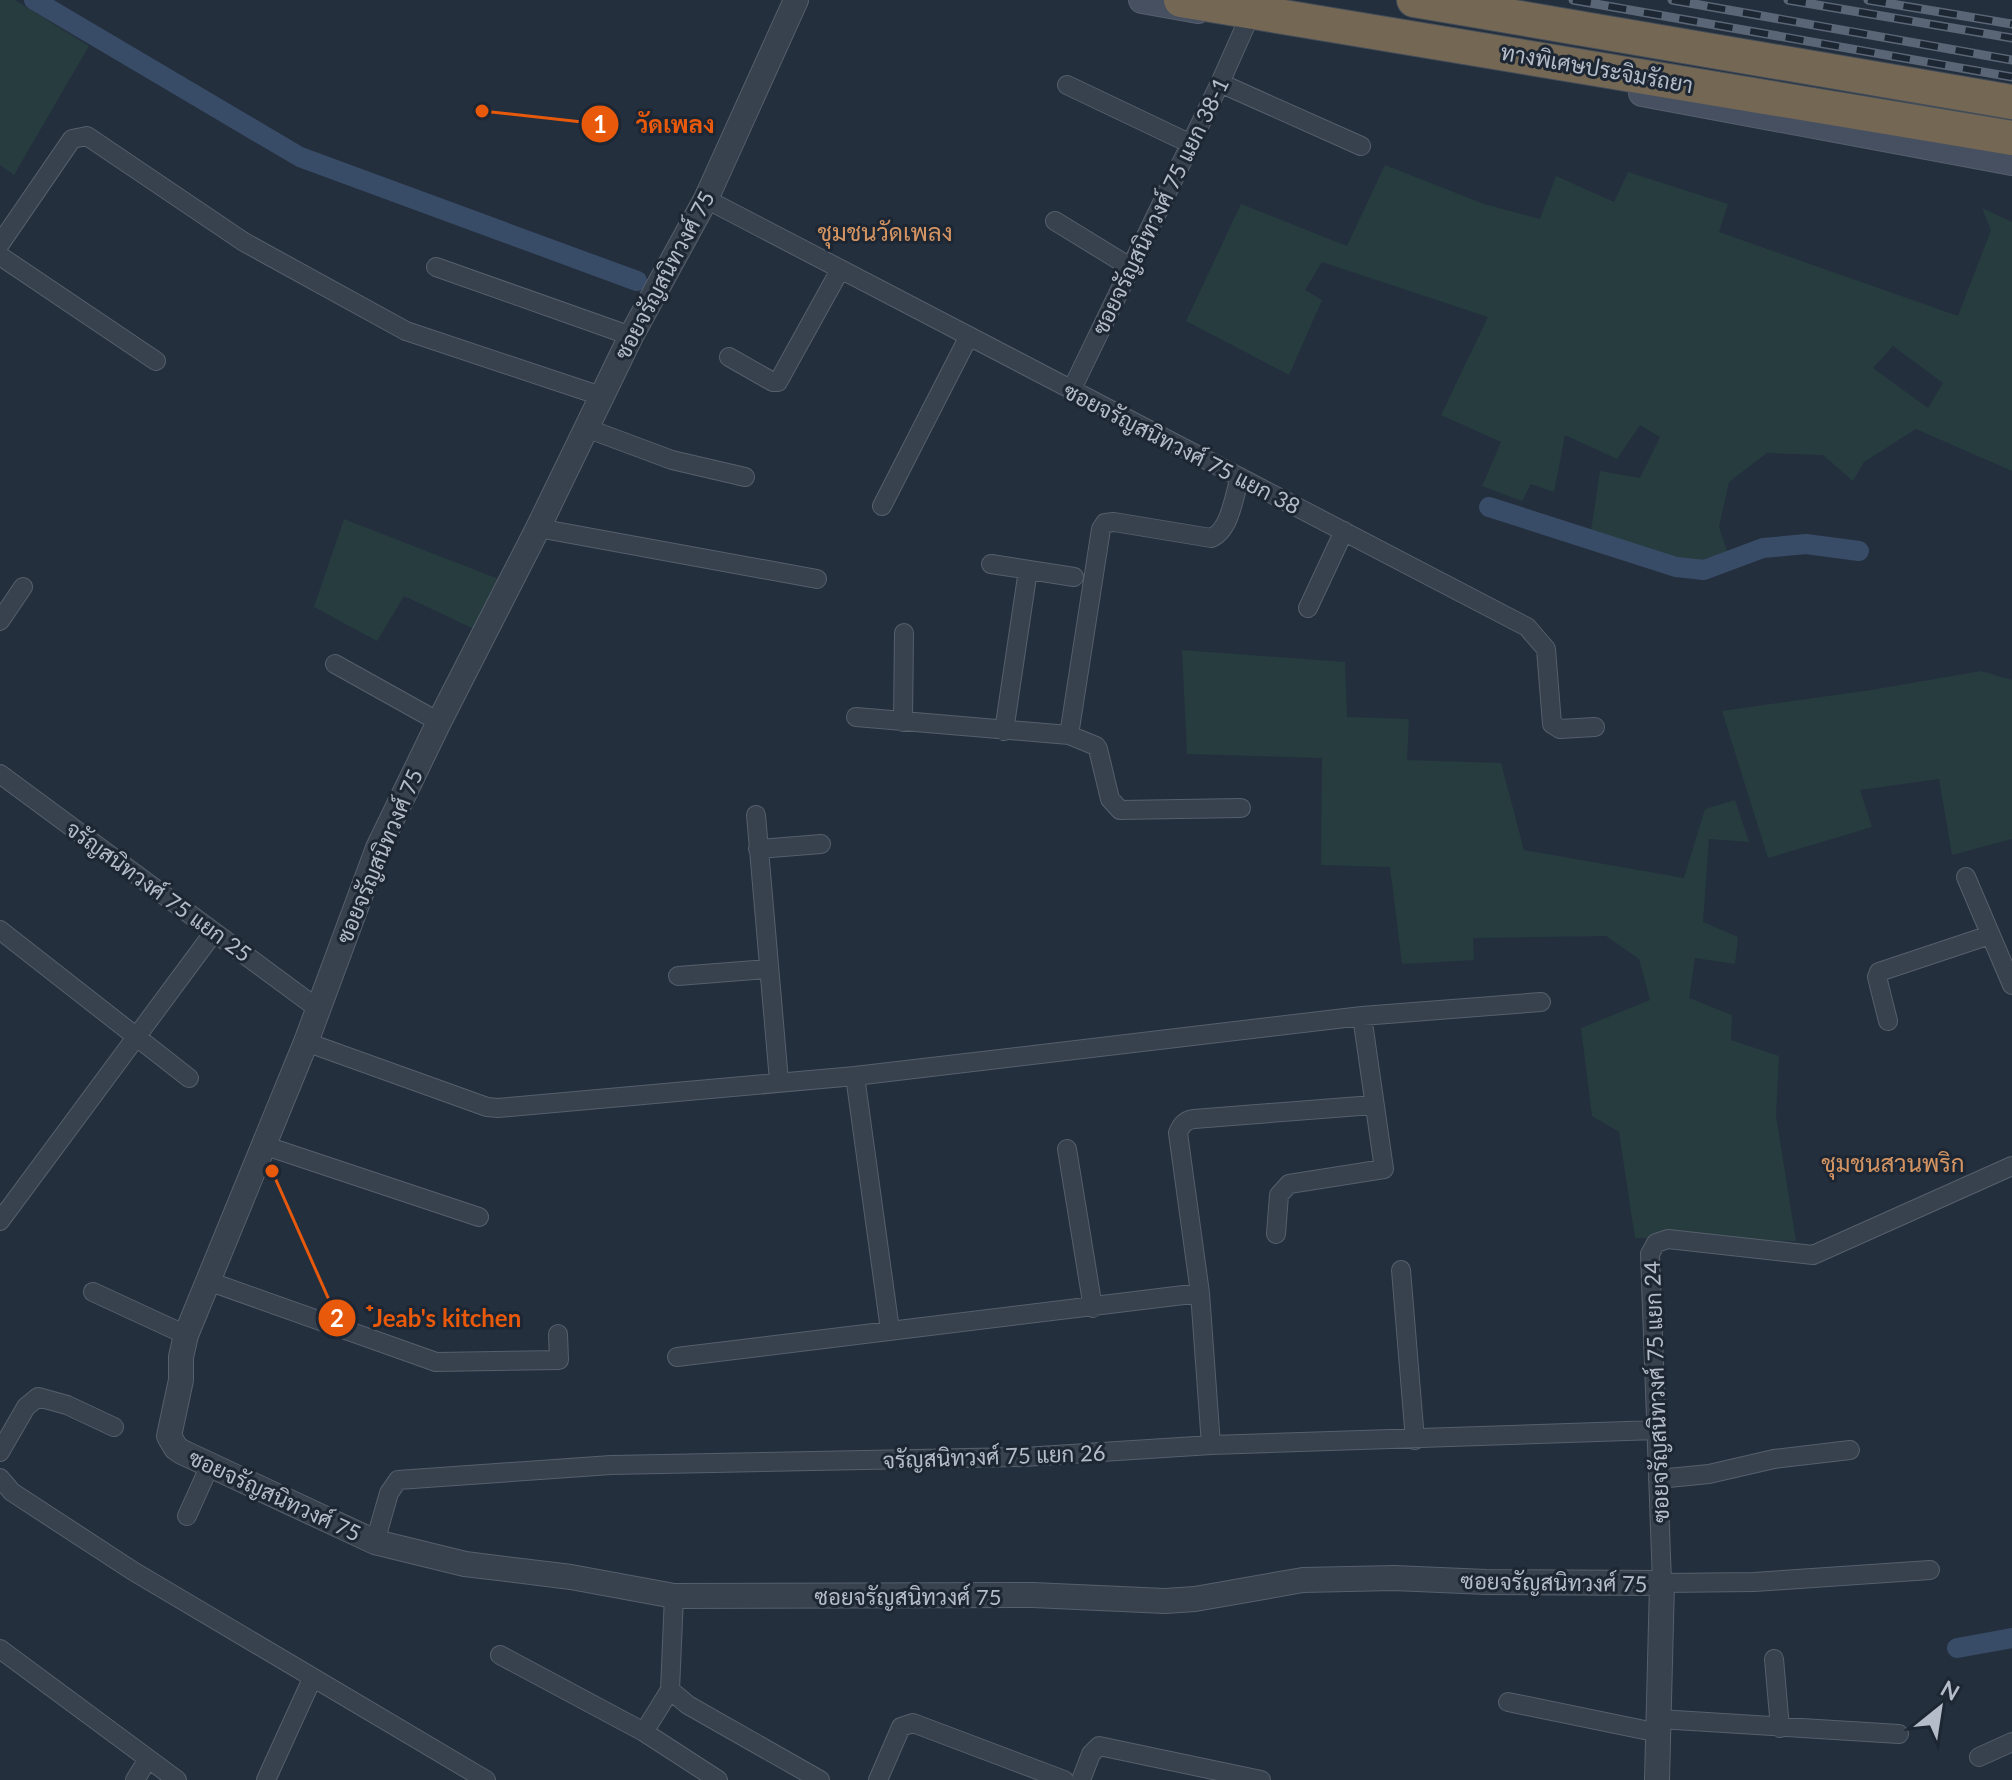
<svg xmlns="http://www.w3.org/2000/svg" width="2012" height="1780" viewBox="0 0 2012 1780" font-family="Lato,Sarabun,sans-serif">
	<rect width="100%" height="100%" fill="#242f3e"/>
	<path fill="#263c3f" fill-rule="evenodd" d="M 0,0 L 15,0 L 89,46 L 14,175 L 0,165 Z
		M 1385,165 L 1484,204 L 1540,219 L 1556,176 L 1614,202 L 1628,172 L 1728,204 L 1719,232 L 1958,316 L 1991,230 L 1982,208 L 2012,222 L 2012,471 L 1916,429 L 1864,462 L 1853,481 L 1823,455 L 1767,453 L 1729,482 L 1719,527 L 1728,554 L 1690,566 L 1590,537 L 1600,471 L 1640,478 L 1660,437 L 1640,425 L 1617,459 L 1565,435 L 1554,492 L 1531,484 L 1522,501 L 1482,486 L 1501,442 L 1441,415 L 1488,317 L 1322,262 L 1305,290 L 1322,300 L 1289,375 L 1186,321 L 1241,204 L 1347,246 ZM 1893,346 L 1943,383 L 1928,408 L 1873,368 Z
		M 344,519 L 501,580 L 476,630 L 404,596 L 377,641 L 314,607 Z
		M 1182,650 L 1345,662 L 1347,717 L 1409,719 L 1407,760 L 1501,763 L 1524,850 L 1684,878 L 1705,809 L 1735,800 L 1749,842 L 1709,839 L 1703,922 L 1738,937 L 1735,964 L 1695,958 L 1689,998 L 1732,1015 L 1731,1040 L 1779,1056 L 1776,1116 L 1796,1241 L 1635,1238 L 1619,1132 L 1592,1116 L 1581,1028 L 1650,1000 L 1639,959 L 1606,936 L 1473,938 L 1474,960 L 1402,964 L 1390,867 L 1321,865 L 1322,758 L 1187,754 Z
		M 1981,671 L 2012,680 L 2012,839 L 1952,855 L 1939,779 L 1860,790 L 1872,827 L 1768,858 L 1722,711 L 1871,690 Z"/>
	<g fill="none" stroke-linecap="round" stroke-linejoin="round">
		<path stroke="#394c67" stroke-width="20" d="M 34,0 L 300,157 L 637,281
			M 1489,507 L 1676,567 L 1704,570 L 1763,548 L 1806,544 L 1859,551
			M 1957,1648 L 2012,1638"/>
		<defs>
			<path id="minor" d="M 1220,83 L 1361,146
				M 1067,85 L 1191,144
				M 706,199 L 1527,627 L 1546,649 L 1552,724 L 1560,729 L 1595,727
				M 1055,221 L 1130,267
				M 0,244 L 72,139 L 87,136 L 244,242 L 406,331 L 601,396
				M 0,256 L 156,361
				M 436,267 L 631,336
				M 729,357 L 773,382 L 778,382 L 840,270
				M 1071,391 L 1220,83 L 1248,20
				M 586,428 L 672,460 L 745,477
				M 882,506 L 969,336
				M 538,528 L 817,579
				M 991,564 L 1074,577
				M 1308,608 L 1344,531
				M 0,621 L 23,587
				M 335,664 L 439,722
				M 856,717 L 1069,735 L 1096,746 L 1098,749 L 1110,799 L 1120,810 L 1241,808
				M 903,722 L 904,633
				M 1004,731 L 1028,570
				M 1069,735 L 1101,529 L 1105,523 L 1114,522 L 1211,538 C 1230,531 1234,496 1240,477
				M 0,774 L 317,1008
				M 756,815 L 779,1081
				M 758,849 L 821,844
				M 1966,877 L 2012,985
				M 0,930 L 189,1078
				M 678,976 L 768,969
				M 1888,1021 L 1877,977 L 1879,972 L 1990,935
				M 306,1042 L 487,1107 L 498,1108 L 855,1076 L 1362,1016 L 1541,1002
				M 855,1076 L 890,1330
				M 263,1145 L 479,1217
				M 1067,1149 L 1093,1308
				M 0,1221 L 214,932
				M 1276,1234 L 1279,1195 L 1289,1184 L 1384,1169 L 1362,1016
				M 1401,1270 L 1415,1440
				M 208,1281 L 436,1362 L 559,1360 L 558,1334
				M 93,1292 L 186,1335
				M 677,1357 L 1200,1293
				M 1211,1445 L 1200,1293 L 1178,1133 C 1181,1125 1185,1120 1194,1119 L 1373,1105
				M 0,1452 L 26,1407 L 38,1397 L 67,1405 L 114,1427
				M 0,1478 L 12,1492 L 133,1571 L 486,1780
				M 1658,1479 L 1709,1474 L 1774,1459 L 1850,1450
				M 187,1516 L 210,1465
				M 375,1542 L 389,1493 L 398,1480 L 611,1465 L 1024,1457 L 1211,1445 L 1656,1430
				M 1930,1570 L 1754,1582 L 1662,1583 L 1650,1254 L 1656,1243 L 1668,1239 L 1813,1255 L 2012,1166
				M 674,1596 L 670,1690 L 688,1705 L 820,1780
				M 0,1649 L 177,1780
				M 500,1655 L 644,1732 L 718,1780
				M 1774,1659 L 1780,1728
				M 1508,1702 L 1659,1733
				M 1659,1719 L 1899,1734
				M 644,1732 L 670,1690
				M 1979,1757 L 2012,1742
				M 135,1780 L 148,1759
				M 266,1780 L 312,1679
				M 878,1780 L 901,1727 L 913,1723 L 1064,1780
				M 1081,1780 L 1091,1754 L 1099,1746 L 1261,1780"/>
			<path id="tertiary" d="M 796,0 L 706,199 L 631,336 L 538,528 L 439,722 L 378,848 L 306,1042 L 186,1335 L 181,1357 L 181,1380 L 169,1436 L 176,1448 L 182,1452 L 375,1542 L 465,1564 L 571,1577 L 674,1596 L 1033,1595 L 1165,1601 L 1195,1599 L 1303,1580 L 1394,1578 L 1486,1582 L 1662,1583 L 1657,1780"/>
			<path id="secondary" d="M 1142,0 L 1198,10
				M 1642,93 L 2012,162"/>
			<path id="motorway" d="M 1181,0 L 2012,138
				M 1414,0 L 2012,102"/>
		</defs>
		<use href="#minor" stroke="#565f6c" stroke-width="20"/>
		<use href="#tertiary" stroke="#565f6c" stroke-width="26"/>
		<use href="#secondary" stroke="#565f6c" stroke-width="28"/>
		<use href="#motorway" stroke="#434c59" stroke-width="36"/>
		<use href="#minor" stroke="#38414e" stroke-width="18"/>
		<use href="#tertiary" stroke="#38414e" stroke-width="24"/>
		<use href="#secondary" stroke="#465061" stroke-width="26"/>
		<use href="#motorway" stroke="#746855" stroke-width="34"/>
		<defs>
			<path id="rail" d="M 1573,0 L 2012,77
				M 1672,0 L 2012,60
				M 1788,0 L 2012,38
				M 1868,0 L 2012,24"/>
		</defs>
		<use href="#rail" stroke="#5a6575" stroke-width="9"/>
		<use href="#rail" stroke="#1d2633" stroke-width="6" stroke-dasharray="18" stroke-linecap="butt"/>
	</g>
	<g text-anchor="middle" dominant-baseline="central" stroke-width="6" stroke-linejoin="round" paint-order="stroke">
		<g font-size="22" fill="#b4bcc9" stroke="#1d2633">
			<text transform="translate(1597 68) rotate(10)">ทางพิเศษประจิมรัถยา</text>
			<text transform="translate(1160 206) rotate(-64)">ซอยจรัญสนิทวงศ์ 75 แยก 38-1</text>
			<text transform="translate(664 275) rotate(-62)">ซอยจรัญสนิทวงศ์ 75</text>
			<text transform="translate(1182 448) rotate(27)">ซอยจรัญสนิทวงศ์ 75 แยก 38</text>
			<text transform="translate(379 856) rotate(-67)">ซอยจรัญสนิทวงศ์ 75</text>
			<text transform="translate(159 891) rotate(36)">จรัญสนิทวงศ์ 75 แยก 25</text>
			<text transform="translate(1656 1392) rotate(-92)">ซอยจรัญสนิทวงศ์ 75 แยก 24</text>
			<text transform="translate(994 1456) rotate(-2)">จรัญสนิทวงศ์ 75 แยก 26</text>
			<text transform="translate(275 1495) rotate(25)">ซอยจรัญสนิทวงศ์ 75</text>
			<text transform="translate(1554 1582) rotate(1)">ซอยจรัญสนิทวงศ์ 75</text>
			<text x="908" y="1596">ซอยจรัญสนิทวงศ์ 75</text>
		</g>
		<g font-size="24" fill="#d59563" stroke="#1d2633">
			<text x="885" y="231">ชุมชนวัดเพลง</text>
			<text x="1893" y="1162">ชุมชนสวนพริก</text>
		</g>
	</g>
	<path fill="none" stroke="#e8590c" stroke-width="3" d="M482 111L600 124M272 1171L337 1318"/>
	<g fill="#e8590c" stroke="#1d2633" stroke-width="3">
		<circle cx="482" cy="111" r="8"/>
		<circle cx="272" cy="1171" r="8"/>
		<circle cx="600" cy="124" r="20"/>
		<circle cx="337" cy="1318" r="20"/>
	</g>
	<g font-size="24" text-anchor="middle" font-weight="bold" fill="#fff">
		<text x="600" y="133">1</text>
		<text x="337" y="1327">2</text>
	</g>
	<g font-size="24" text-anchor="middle" font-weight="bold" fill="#e8590c" stroke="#1d2633" stroke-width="6" stroke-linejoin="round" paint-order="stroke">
		<text x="675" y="133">วัดเพลง</text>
		<text x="447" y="1327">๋Jeab's kitchen</text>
	</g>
	<g transform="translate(1940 1708) rotate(30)" stroke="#1d2633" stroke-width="6" paint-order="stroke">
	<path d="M0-6L14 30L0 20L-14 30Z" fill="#b4bcc9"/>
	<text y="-12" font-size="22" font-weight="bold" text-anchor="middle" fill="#b4bcc9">N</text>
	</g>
</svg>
